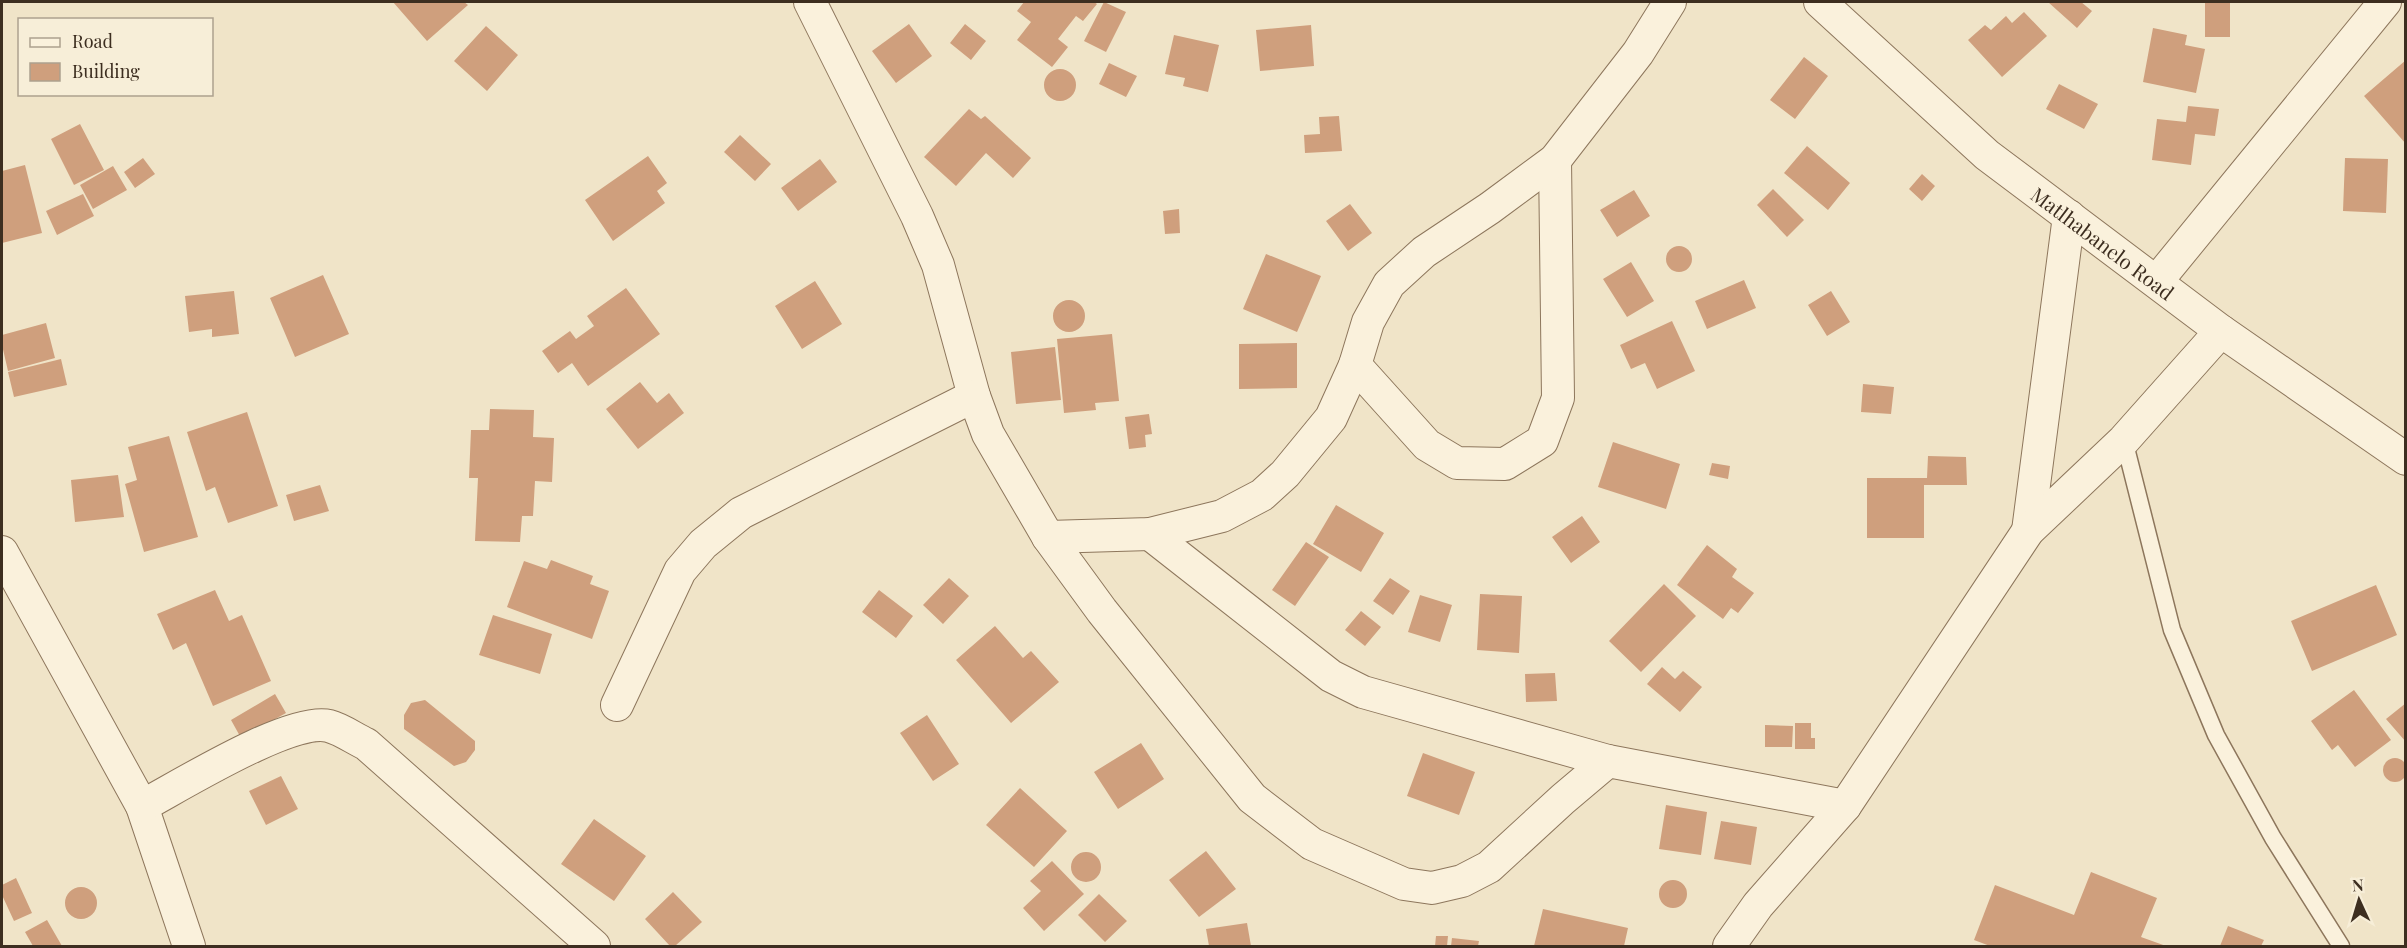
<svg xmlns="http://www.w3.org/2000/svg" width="2407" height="948" viewBox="0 0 2407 948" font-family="'Playfair Display',serif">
	<rect width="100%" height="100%" fill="#f0e4c8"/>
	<path fill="#cf9f7d" d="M 393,2 L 464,2 L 468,5 L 427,41 Z
		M 1024,2 L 1094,2 L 1097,4 L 1083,21 L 1076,16 L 1058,39 L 1068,47 L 1052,67 L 1017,40 L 1031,22 L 1017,11 Z
		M 1104,2 L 1126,12 L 1106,52 L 1084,41 Z
		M 2048,2 L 2081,2 L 2092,11 L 2077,28 Z
		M 2205,2 L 2230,2 L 2230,37 L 2205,37 Z
		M 2024,12 L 2047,36 L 2002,77 L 1968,40 L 1985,25 L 1991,30 L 2006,16 L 2012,23 Z
		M 909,24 L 932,56 L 896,83 L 872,51 Z
		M 965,24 L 986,41 L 971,60 L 950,43 Z
		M 1311,25 L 1314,66 L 1260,71 L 1256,30 Z
		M 486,26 L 518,55 L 487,91 L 454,61 Z
		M 2153,28 L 2187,35 L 2185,45 L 2205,49 L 2196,93 L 2143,82 Z
		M 1174,35 L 1219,45 L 1208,92 L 1183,86 L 1185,78 L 1165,74 Z
		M 1804,57 L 1828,76 L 1795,119 L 1770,100 Z
		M 2406,60 L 2406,144 L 2364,96 Z
		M 1109,63 L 1137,76 L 1126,97 L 1099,84 Z
		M1044 85a16 16 0 1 1 32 0a16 16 0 1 1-32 0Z
		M 2059,84 L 2098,104 L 2084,129 L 2046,109 Z
		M 2188,106 L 2219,109 L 2215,136 L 2195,134 L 2191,165 L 2152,160 L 2157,119 L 2186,122 Z
		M 969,109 L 981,119 L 985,116 L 1031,158 L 1013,178 L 986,153 L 956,186 L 924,157 Z
		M 1339,116 L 1342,151 L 1305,153 L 1304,135 L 1320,134 L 1319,117 Z
		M 80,124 L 104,170 L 74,185 L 51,139 Z
		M 740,135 L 771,164 L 755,181 L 724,152 Z
		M 1807,146 L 1850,183 L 1828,210 L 1784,173 Z
		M 648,156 L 667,183 L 657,191 L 665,203 L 613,241 L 585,200 Z
		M 143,158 L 155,174 L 135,188 L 124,172 Z
		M 2345,158 L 2388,159 L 2386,213 L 2343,211 Z
		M 820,159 L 837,182 L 798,211 L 781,188 Z
		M 25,165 L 42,233 L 2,243 L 2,171 Z
		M 113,166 L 127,190 L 93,209 L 80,185 Z
		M 1922,174 L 1935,186 L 1922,201 L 1909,189 Z
		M 1773,189 L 1804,220 L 1787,237 L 1757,205 Z
		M 1634,190 L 1650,216 L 1617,237 L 1600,210 Z
		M 83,194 L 94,216 L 57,235 L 46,211 Z
		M 1350,204 L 1372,233 L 1348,251 L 1326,221 Z
		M 1179,209 L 1180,233 L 1165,234 L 1163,211 Z
		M1666 259a13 13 0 1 1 26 0a13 13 0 1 1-26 0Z
		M 1266,254 L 1321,276 L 1297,332 L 1243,309 Z
		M 1631,262 L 1654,301 L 1627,317 L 1603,279 Z
		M 323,275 L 349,334 L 295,357 L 270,298 Z
		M 1744,280 L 1756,308 L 1707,329 L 1695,301 Z
		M 815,281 L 842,324 L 802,349 L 775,306 Z
		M 626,288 L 660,334 L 588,386 L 572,363 L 558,373 L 542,351 L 570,331 L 576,339 L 594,326 L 587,316 Z
		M 234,291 L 239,334 L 212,337 L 212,329 L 189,332 L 185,296 Z
		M 1831,291 L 1850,322 L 1827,336 L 1808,305 Z
		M1053 316a16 16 0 1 1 32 0a16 16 0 1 1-32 0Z
		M 1672,321 L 1695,371 L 1657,389 L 1645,363 L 1631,369 L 1620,345 Z
		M 46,323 L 55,358 L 8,371 L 2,345 L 2,335 Z
		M 1112,334 L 1119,401 L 1095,403 L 1096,410 L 1064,413 L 1057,339 Z
		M 1297,343 L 1297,388 L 1239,389 L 1239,344 Z
		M 1055,347 L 1061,400 L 1016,404 L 1011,352 Z
		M 61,359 L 67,385 L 14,397 L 8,372 Z
		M 640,382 L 657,403 L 669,393 L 684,413 L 638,449 L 606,409 Z
		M 1863,384 L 1894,387 L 1891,414 L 1861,412 Z
		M 490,409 L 534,410 L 533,437 L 554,438 L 552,482 L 535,481 L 533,516 L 522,516 L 520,542 L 475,541 L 478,478 L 469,478 L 471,430 L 489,430 Z
		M 247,412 L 278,506 L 228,523 L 215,487 L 206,491 L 187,432 Z
		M 1149,414 L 1152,434 L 1145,435 L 1146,447 L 1129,449 L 1125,417 Z
		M 169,436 L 198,537 L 144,552 L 125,484 L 137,480 L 128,447 Z
		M 1613,442 L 1680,464 L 1666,509 L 1598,487 Z
		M 1928,456 L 1966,457 L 1967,485 L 1924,485 L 1924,538 L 1867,538 L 1867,478 L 1927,478 Z
		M 1712,463 L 1730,466 L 1728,479 L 1709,475 Z
		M 118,475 L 124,517 L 75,522 L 71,480 Z
		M 320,485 L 329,511 L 294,521 L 286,495 Z
		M 1336,505 L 1384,533 L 1361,572 L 1313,544 Z
		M 1582,516 L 1600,542 L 1571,563 L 1552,537 Z
		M 1306,542 L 1329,557 L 1295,606 L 1272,590 Z
		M 1707,545 L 1737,569 L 1732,577 L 1754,593 L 1738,613 L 1731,608 L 1723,619 L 1677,585 Z
		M 551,560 L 593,576 L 590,584 L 609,591 L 592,639 L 507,607 L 524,561 L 547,569 Z
		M 949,578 L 969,596 L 943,624 L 923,605 Z
		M 1390,578 L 1410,591 L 1393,615 L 1373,601 Z
		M 1664,584 L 1696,616 L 1641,672 L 1609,641 Z
		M 2376,585 L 2397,635 L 2312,671 L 2291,621 Z
		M 215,590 L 229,621 L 242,615 L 271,681 L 213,706 L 186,643 L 173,650 L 157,614 Z
		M 879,590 L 913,616 L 896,638 L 862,612 Z
		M 1480,594 L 1522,596 L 1519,653 L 1477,650 Z
		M 1420,595 L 1452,605 L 1440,642 L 1408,632 Z
		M 1361,611 L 1381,627 L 1365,646 L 1345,630 Z
		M 493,615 L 552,634 L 540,674 L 479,655 Z
		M 995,626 L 1023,658 L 1031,651 L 1059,682 L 1011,723 L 956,660 Z
		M 1662,667 L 1675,679 L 1683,671 L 1702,687 L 1680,712 L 1647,684 Z
		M 1555,673 L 1557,701 L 1526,702 L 1525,674 Z
		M 2354,690 L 2391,740 L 2355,767 L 2338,745 L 2332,750 L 2311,721 Z
		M 275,694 L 286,713 L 241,738 L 231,720 Z
		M 425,700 L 475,741 L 475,750 L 466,762 L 454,766 L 404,729 L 404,715 L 411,703 Z
		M 2406,703 L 2406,742 L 2386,719 Z
		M 927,715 L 959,764 L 933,781 L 900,733 Z
		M 1795,723 L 1811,723 L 1811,738 L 1815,738 L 1815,749 L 1795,749 Z
		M 1765,725 L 1793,726 L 1792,747 L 1765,747 Z
		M 1141,743 L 1164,779 L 1118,809 L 1094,772 Z
		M 1423,753 L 1475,772 L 1459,815 L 1407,796 Z
		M2383 770a12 12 0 1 1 24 0a12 12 0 1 1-24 0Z
		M 281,776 L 298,809 L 266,825 L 249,791 Z
		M 1020,788 L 1067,831 L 1034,867 L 986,825 Z
		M 1666,805 L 1707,812 L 1701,855 L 1659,849 Z
		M 594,819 L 646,856 L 614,901 L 561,864 Z
		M 1721,821 L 1757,827 L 1751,865 L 1714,859 Z
		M 1206,851 L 1236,889 L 1199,917 L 1169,880 Z
		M1071 867a15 15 0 1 1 30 0a15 15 0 1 1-30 0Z
		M 1052,861 L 1084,894 L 1044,931 L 1023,908 L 1041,891 L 1030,881 Z
		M 2091,872 L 2157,898 L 2141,937 L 2166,946 L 1990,946 L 1974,940 L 1995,885 L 2074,915 Z
		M 16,878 L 32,913 L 14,921 L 2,895 L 2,885 Z
		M1659 894a14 14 0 1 1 28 0a14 14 0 1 1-28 0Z
		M65 903a16 16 0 1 1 32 0a16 16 0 1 1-32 0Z
		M 673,892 L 702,922 L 675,946 L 670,946 L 645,919 Z
		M 1099,894 L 1127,921 L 1105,942 L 1078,915 Z
		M 1543,909 L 1628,928 L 1624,946 L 1534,946 Z
		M 47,920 L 62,946 L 33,946 L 25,932 Z
		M 1247,923 L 1251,946 L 1209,946 L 1206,929 Z
		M 2228,926 L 2264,940 L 2261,946 L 2220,946 Z
		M 1436,936 L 1448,936 L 1447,946 L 1435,946 Z
		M 1452,938 L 1479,941 L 1478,946 L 1451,946 Z"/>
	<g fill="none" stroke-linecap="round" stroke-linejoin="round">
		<defs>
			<path id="lane" d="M 2124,440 L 2172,630 L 2216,735 L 2273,838 L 2341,946"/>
			<g id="street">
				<path d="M 810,2 L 917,216 L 938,265 L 974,396 L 988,434 L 1048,537 L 1102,611 L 1252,798 L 1312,844 L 1404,884 L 1432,888 L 1462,881 L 1489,867 L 1563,799 L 1608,761 L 1845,806"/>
				<path id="s1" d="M 1820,2 L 1987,155 L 2221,331 L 2406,459"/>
				<path d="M 2157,281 L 2385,2"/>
				<path d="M 1355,365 L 1427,445 L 1457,463 L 1505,464 L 1542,441 L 1558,398 L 1555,160"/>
				<path d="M 2028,531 L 2069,216"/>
				<path d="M 1150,534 L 1331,676 L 1363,692 L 1608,761"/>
				<path d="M 1048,537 L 1150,534 L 1222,516 L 1262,495 L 1285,474 L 1331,418 L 1355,365 L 1368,322 L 1389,284 L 1424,252 L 1490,208 L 1555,160 L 1638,53 L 1670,2"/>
				<path d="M 2,552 L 142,806 L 189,946"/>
				<path d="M 617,705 L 680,571 L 703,544 L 741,513 L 974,396"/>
				<path d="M 142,806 C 178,787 292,716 329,726 C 341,729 355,739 366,744 L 594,946"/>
				<path d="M 1729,946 L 1758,905 L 1845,806 L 2028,531 L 2124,440 L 2221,331"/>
			</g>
		</defs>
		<use href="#lane" stroke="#8d765c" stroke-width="19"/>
		<use href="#street" stroke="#8d765c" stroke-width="34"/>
		<use href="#lane" stroke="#faf1dc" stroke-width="16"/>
		<use href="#street" stroke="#faf1dc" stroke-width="32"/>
	</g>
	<g text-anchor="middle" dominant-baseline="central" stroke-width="6" stroke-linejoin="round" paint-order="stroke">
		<g font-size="20" fill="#3d2e20" stroke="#f7eed8">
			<text stroke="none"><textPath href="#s1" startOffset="372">Matlhabanelo Road</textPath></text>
		</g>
	</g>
	<rect width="2407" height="948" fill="none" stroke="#3d2e20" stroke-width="6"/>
	<rect x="18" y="18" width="195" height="78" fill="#f7eed8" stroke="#ada18e" stroke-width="1.5"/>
	<rect x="30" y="38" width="30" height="9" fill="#faf1dc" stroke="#ada18e" stroke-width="1.5"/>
	<text x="72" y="48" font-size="18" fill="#3d2e20">Road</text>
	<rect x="30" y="63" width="30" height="18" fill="#cf9f7d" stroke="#ada18e" stroke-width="1.5"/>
	<text x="72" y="78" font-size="18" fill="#3d2e20">Building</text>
	<g transform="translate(2359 900) rotate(356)" stroke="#f7eed8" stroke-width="4.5" paint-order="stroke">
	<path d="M0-4.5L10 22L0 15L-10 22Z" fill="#3d2e20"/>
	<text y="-9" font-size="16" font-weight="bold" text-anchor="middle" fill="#3d2e20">N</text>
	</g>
</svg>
